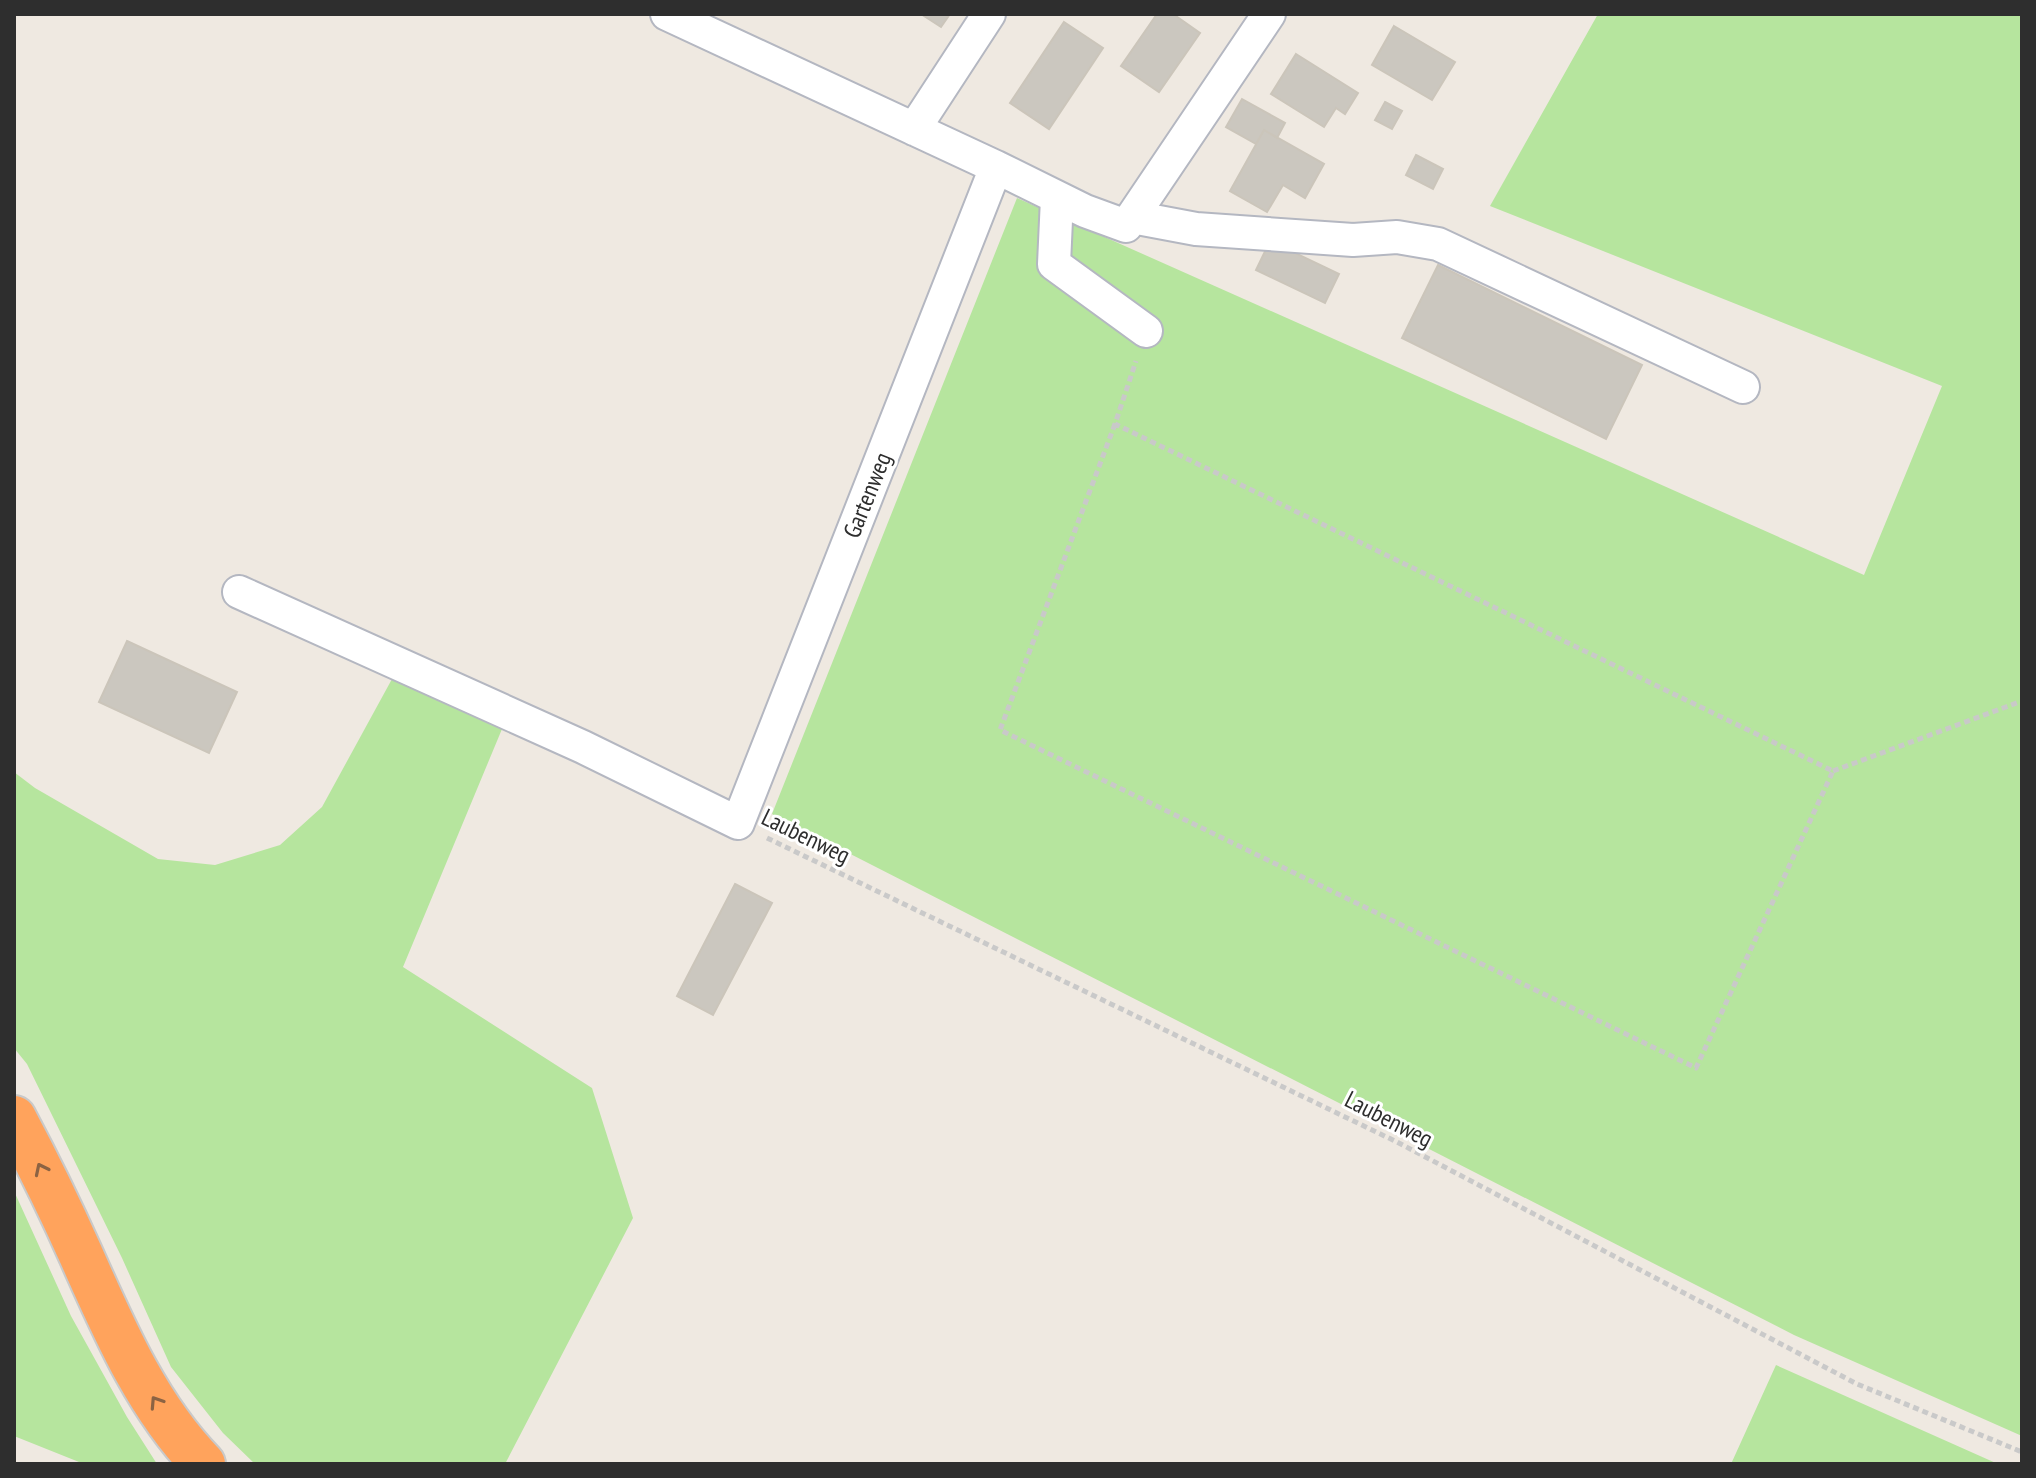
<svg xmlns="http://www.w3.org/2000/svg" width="2036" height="1478" viewBox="0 0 2036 1478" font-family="'PT Sans Narrow',sans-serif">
	<rect width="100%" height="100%" fill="#efe9e1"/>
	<path fill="#b6e59e" d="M 1598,14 L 2022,14 L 2022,1436 L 1794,1335 L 772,814 L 1017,198 L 1864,575 L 1942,386 L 1490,206 Z
		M 392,679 L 502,729 L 403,967 L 592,1088 L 633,1218 L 505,1464 L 255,1464 L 223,1433 L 171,1367 L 122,1258 L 27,1064 L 14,1048 L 14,772 L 35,788 L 158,859 L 215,865 L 280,845 L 322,807 Z
		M 14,1191 L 71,1316 L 127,1417 L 157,1464 L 84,1464 L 14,1436 Z
		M 1776,1365 L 1998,1464 L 1731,1464 Z"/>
	<path fill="#cbc7bf" stroke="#cbc5ba" stroke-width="2" d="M 921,14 L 950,14 L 941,27 Z
		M 1157,14 L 1173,14 L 1200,33 L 1159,92 L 1121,66 Z
		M 1064,22 L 1103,48 L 1049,129 L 1010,103 Z
		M 1394,26 L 1455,62 L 1432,100 L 1372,65 Z
		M 1296,54 L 1358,93 L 1345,114 L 1336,108 L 1324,127 L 1271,94 Z
		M 1242,99 L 1285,123 L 1277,138 L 1264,130 L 1256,144 L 1226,127 Z
		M 1385,102 L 1402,111 L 1392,129 L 1375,120 Z
		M 1264,130 L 1324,164 L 1305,198 L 1283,185 L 1267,212 L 1230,191 Z
		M 1416,155 L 1443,169 L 1433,189 L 1406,175 Z
		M 1270,241 L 1339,274 L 1325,303 L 1256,270 Z
		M 1438,265 L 1642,365 L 1606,439 L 1402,338 Z
		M 127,641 L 237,692 L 209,753 L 99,702 Z
		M 735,884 L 772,903 L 713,1015 L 677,996 Z"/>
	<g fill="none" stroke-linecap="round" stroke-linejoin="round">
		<defs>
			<path id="minor" d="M 914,129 L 989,14
				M 996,167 L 1085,211 L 1126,226 L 1269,14
				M 1057,198 L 1054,264 L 1146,331
				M 1132,217 L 1196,229 L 1353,240 L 1397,237 L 1438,244 L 1743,387
				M 239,592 L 583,747 L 738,823 L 996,167 L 667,14"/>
			<path id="highway" d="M 14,1118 C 38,1163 60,1208 81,1255 C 114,1329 146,1405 203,1464"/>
		</defs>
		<use href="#minor" stroke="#b4b7c1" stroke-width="36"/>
		<use href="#highway" stroke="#c9c9c9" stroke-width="48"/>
		<path stroke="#c9c9c9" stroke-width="5" stroke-dasharray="6 4" stroke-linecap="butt" d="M 1115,424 L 1000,730 L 1696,1068 L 1833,771 L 1115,424 L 1136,361
			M 1833,771 L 2022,701
			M 767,838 L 1397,1142 L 1857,1384 L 2022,1452"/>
		<use href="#minor" stroke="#fff" stroke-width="32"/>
		<use href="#highway" stroke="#ffa35c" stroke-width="44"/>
	</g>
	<defs><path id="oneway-chevron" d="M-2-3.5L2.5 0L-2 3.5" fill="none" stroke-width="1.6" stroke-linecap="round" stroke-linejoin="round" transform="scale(2)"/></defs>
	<g stroke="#8c6343">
		<use href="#oneway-chevron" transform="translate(41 1169) rotate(-116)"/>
		<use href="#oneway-chevron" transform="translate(156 1402) rotate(-123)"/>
	</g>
	<g text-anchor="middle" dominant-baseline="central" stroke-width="6" stroke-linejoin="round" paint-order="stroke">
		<g font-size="24" fill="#2e2e2e" stroke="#fff">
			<text transform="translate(867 495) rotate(-68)">Gartenweg</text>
			<text transform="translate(806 836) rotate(26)">Laubenweg</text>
			<text transform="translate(1389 1119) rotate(27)">Laubenweg</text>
		</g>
	</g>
	<rect width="2036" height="1478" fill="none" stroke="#2e2e2e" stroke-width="32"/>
</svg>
